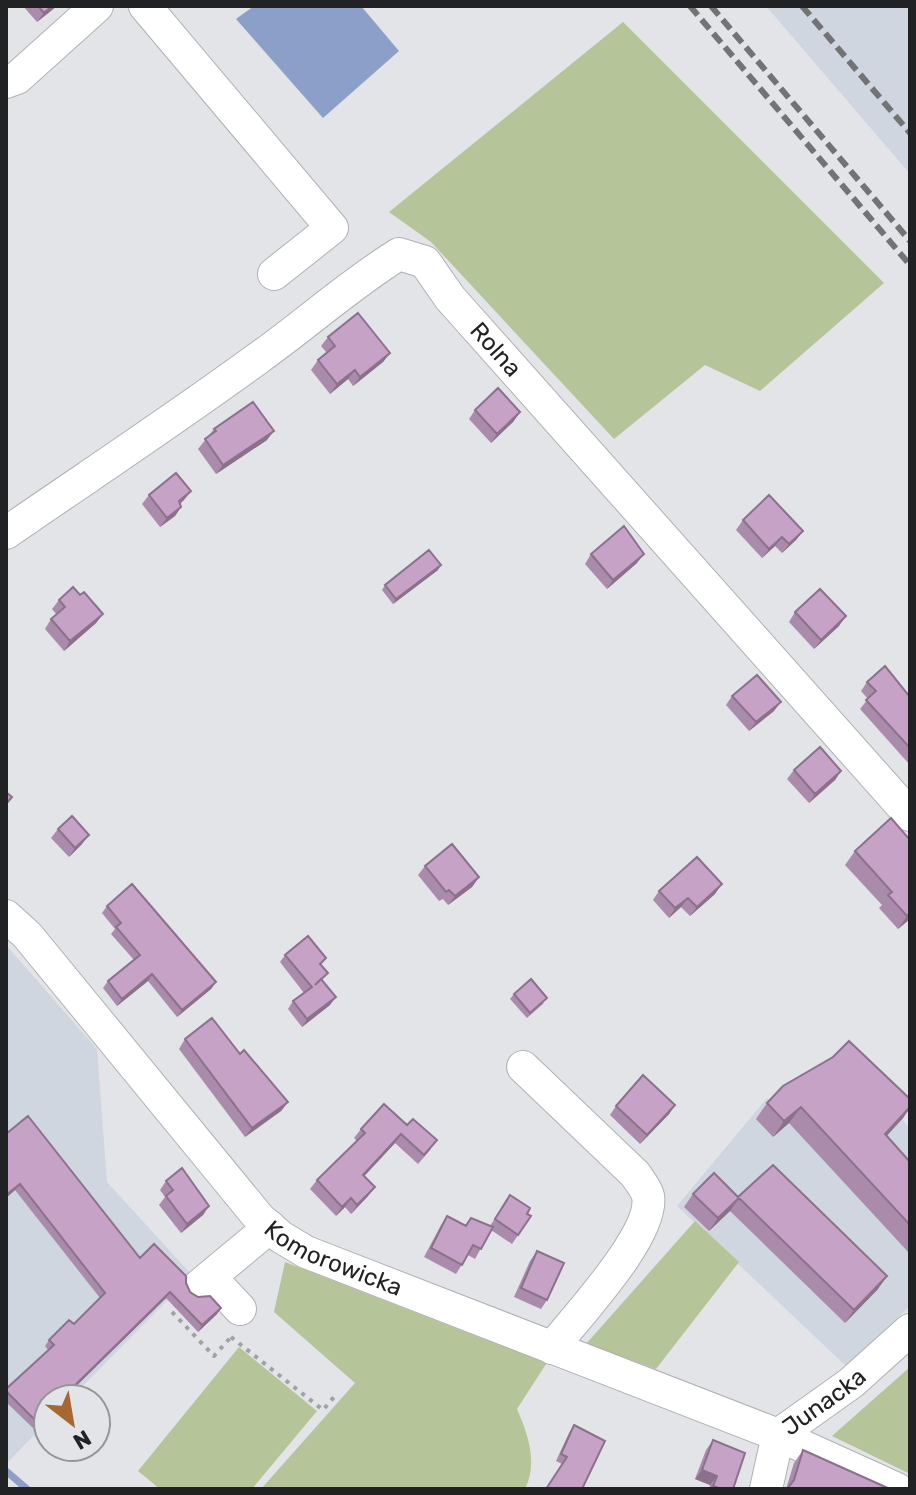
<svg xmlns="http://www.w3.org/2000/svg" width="916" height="1495" viewBox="0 0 916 1495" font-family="Rubik,sans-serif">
	<rect width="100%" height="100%" fill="#e2e4e8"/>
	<path fill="#cfd6df" d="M 766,6 L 910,6 L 910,174 Z
		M 6,945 L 97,1049 L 107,1182 L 192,1275 L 70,1399 L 48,1399 L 48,1421 L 6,1464 Z
		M 849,1048 L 910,1129 L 910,1306 L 847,1367 L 677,1206 L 767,1098 L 782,1110 Z"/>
	<path fill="#b5c599" d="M 623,22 L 884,283 L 760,391 L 705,365 L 614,439 L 431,242 L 389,212 Z
		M 695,1221 L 739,1262 L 656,1369 L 586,1344 Z
		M 285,1262 L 476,1336 L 548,1361 L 517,1409 C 528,1434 538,1463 525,1489 L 261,1489 L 355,1383 L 274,1312 Z
		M 239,1347 L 317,1411 L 252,1489 L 160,1489 L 138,1471 Z
		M 910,1367 L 910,1474 L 832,1436 Z"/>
	<path fill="#8c9fc8" d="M 254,6 L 361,6 L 399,51 L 323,118 L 236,19 Z"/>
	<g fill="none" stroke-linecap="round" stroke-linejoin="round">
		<path stroke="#8c9fc8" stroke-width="7" d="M 6,1471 L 27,1489"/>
		<defs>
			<g id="minor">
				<path d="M 145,6 L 332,228 L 274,274"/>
				<path d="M 6,82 L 17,78 L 97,6"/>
				<path id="s1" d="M 6,533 C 90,475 175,419 257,359 C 305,325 349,285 399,254 L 425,262 L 450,298 L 910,815"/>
				<path id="s2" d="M 6,916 L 27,935 L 260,1219 L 281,1237 L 306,1252 L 778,1435 L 897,1489"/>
				<path d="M 523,1067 L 635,1174 C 639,1180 646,1188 648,1196 C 655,1234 576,1317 552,1348"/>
				<path d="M 210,1277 L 240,1309"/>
				<path d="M 200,1285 L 270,1227"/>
				<path id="s3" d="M 766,1489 L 778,1435 L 851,1383 L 910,1330"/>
			</g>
		</defs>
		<use href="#minor" stroke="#afb1b3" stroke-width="34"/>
		<path stroke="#9fa1a4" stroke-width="4" stroke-dasharray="4 6" stroke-linecap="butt" d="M 172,1312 L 214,1356 L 231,1337
			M 231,1337 L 323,1410 L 334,1397"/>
		<use href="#minor" stroke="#fff" stroke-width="32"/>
		<path stroke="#727375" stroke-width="6" stroke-dasharray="12 6" stroke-linecap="butt" d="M 690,6 L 910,265
			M 711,6 L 910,241
			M 802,6 L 910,133"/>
	</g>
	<path fill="#aa8bab" d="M 23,6 L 57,6 L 37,22 Z
		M 328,337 L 390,353 L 383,362 L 353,386 L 348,379 L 330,394 L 311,370 L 318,360 L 327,353 L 321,346 Z
		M 475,410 L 520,412 L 513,422 L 491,443 L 469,419 Z
		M 214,429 L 267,440 L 216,474 L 198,449 Z
		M 191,491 L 180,504 L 181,507 L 175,516 L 160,527 L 142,504 L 149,495 Z
		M 743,520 L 803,531 L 796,540 L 782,553 L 775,546 L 762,558 L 736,530 Z
		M 591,554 L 637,563 L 607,589 L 585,564 Z
		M 438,570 L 393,604 L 382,590 L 385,585 Z
		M 80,595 L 103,614 L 96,623 L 64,651 L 45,629 L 51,619 L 57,615 L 52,609 L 59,600 Z
		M 795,612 L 839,626 L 814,649 L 789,622 Z
		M 867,682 L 910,697 L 910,765 L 860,709 L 868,699 L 861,691 Z
		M 732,696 L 774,711 L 749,731 L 726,705 Z
		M 794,770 L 841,771 L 835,780 L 809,803 L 787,779 Z
		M 891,818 L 910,919 L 898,929 L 879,908 L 882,905 L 845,865 L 855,851 Z
		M 58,829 L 82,844 L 69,857 L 51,838 Z
		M 425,866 L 479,877 L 472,887 L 448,905 L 443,899 L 439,901 L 418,875 Z
		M 659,891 L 715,894 L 690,916 L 681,907 L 669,918 L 653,900 Z
		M 107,906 L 216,982 L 211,989 L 177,1017 L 148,981 L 117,1006 L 103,988 L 108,981 L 134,960 L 111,934 L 115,929 L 102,913 Z
		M 285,955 L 326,958 L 321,965 L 323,981 L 330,1005 L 302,1027 L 288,1009 L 293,1001 L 304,993 L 280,962 Z
		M 514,994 L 544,1003 L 527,1018 L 510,999 Z
		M 185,1039 L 240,1054 L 288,1102 L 281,1111 L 245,1137 L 179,1049 Z
		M 910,1099 L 910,1108 L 903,1118 L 886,1136 L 910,1162 L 910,1254 L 789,1123 L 773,1137 L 756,1119 L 767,1103 Z
		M 384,1104 L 431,1149 L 418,1164 L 395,1143 L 364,1176 L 375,1187 L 368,1196 L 351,1214 L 345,1207 L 336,1216 L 310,1189 L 317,1180 L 357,1141 L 354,1138 L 361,1129 Z
		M 675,1105 L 669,1114 L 640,1144 L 610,1115 L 616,1106 Z
		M 6,1134 L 140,1258 L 186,1283 L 190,1292 L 198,1297 L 221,1308 L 217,1314 L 198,1332 L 166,1298 L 33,1428 L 6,1402 L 6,1389 L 48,1350 L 45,1346 L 49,1340 L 74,1324 L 100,1298 L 15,1190 L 6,1198 Z
		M 166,1181 L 203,1215 L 181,1233 L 159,1205 L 165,1197 L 160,1190 Z
		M 693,1194 L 738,1197 L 878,1289 L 845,1323 L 730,1211 L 709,1231 L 684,1207 Z
		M 510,1195 L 527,1214 L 531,1216 L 512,1244 L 491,1230 L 475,1259 L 468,1255 L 456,1274 L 424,1257 L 441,1225 L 447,1216 L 465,1225 L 471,1218 L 490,1226 Z
		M 537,1251 L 547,1300 L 541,1309 L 514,1297 L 530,1261 Z
		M 574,1425 L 582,1489 L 562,1464 L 556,1461 L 569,1433 Z
		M 713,1440 L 733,1489 L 709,1489 L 710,1485 L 695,1479 L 706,1450 Z
		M 803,1450 L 890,1489 L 786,1489 L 794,1463 Z"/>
	<path fill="#8b718b" d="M 52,6 L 57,6 L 37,22 L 44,13 Z
		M 390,353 L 383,362 L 353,386 L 360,377 Z
		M 355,370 L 348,379 L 330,394 L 337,384 Z
		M 520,412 L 513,422 L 491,443 L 497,434 Z
		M 274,431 L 267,440 L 216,474 L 223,465 Z
		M 191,491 L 184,500 L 172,511 L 179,501 Z
		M 181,507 L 175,516 L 160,527 L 167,518 Z
		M 803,531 L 796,540 L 782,553 L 789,544 Z
		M 782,537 L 775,546 L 762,558 L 769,549 Z
		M 644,554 L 637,563 L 607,589 L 613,580 Z
		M 441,565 L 438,570 L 393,604 L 396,599 Z
		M 103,614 L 96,623 L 64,651 L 70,641 Z
		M 846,616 L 839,626 L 814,649 L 821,640 Z
		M 781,702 L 774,711 L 749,731 L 756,722 Z
		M 841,771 L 835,780 L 809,803 L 815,794 Z
		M 89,835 L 82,844 L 69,857 L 75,848 Z
		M 479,877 L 472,887 L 448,905 L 455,896 Z
		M 722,884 L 715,894 L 690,916 L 697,907 Z
		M 688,898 L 681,907 L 669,918 L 675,908 Z
		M 910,913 L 910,919 L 898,929 L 907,916 Z
		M 152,974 L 148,981 L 117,1006 L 122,999 Z
		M 216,982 L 211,989 L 177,1017 L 182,1010 Z
		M 336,997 L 330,1005 L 302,1027 L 307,1019 Z
		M 288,1102 L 281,1111 L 245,1137 L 252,1128 Z
		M 675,1105 L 669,1114 L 640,1144 L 647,1135 Z
		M 801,1107 L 789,1123 L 773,1137 L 784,1121 Z
		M 910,1107 L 903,1118 L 873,1151 L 885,1134 Z
		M 401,1134 L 395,1143 L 357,1184 L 363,1175 Z
		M 20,1184 L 15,1190 L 6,1198 L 6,1195 Z
		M 375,1187 L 368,1196 L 351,1214 L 357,1205 Z
		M 351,1198 L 345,1207 L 336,1216 L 342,1207 Z
		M 739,1198 L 730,1211 L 709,1231 L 718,1218 Z
		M 209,1206 L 203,1215 L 181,1233 L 187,1224 Z
		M 887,1276 L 878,1289 L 845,1323 L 854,1310 Z
		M 170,1292 L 166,1298 L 63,1399 L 61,1399 Z
		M 221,1308 L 217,1314 L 198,1332 L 202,1325 Z
		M 702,1470 L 717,1476 L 710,1485 L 695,1479 Z"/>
	<path fill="#c6a2c7" stroke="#8b718b" stroke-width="2" d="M 38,6 L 52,6 L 44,13 Z
		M 358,313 L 390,353 L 360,377 L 355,370 L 337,384 L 318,360 L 335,346 L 328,337 Z
		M 498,388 L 520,412 L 497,434 L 475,410 Z
		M 253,402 L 274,431 L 223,465 L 205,439 L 216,431 L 214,429 Z
		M 176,473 L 191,491 L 179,501 L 181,507 L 167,518 L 149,495 Z
		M 769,495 L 803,531 L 789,544 L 782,537 L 769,549 L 743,520 Z
		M 624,526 L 644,554 L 613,580 L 591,554 Z
		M 429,550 L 441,565 L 396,599 L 385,585 Z
		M 73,587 L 80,595 L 84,592 L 103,614 L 70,641 L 51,619 L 65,607 L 59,600 Z
		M 820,589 L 846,616 L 821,640 L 795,612 Z
		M 885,666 L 910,697 L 910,748 L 866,700 L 876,691 L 867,682 Z
		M 757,675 L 781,702 L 756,722 L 732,696 Z
		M 820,747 L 841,771 L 815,794 L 794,770 Z
		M 6,792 L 12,797 L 6,804 Z
		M 72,816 L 89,835 L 75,848 L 58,829 Z
		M 891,818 L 910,840 L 910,913 L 907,916 L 888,895 L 892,892 L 855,851 Z
		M 452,844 L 479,877 L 455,896 L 449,890 L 446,892 L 425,866 Z
		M 697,857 L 722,884 L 697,907 L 688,898 L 675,908 L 659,891 Z
		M 132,884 L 216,982 L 182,1010 L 152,974 L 122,999 L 108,981 L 140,955 L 116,927 L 121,923 L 107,906 Z
		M 308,936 L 326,958 L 320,964 L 328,973 L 315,985 L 321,979 L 336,997 L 307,1019 L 293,1001 L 312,987 L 285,955 Z
		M 531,979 L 547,998 L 530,1013 L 514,994 Z
		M 212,1018 L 240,1054 L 244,1050 L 288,1102 L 252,1128 L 185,1039 Z
		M 849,1041 L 910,1099 L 910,1107 L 885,1134 L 910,1162 L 910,1225 L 801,1107 L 784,1121 L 767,1103 L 783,1086 L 833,1057 Z
		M 643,1075 L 675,1105 L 647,1135 L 616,1106 Z
		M 384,1104 L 407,1125 L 413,1119 L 437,1140 L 424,1155 L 401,1134 L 363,1175 L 375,1187 L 357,1205 L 351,1198 L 342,1207 L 317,1180 L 365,1133 L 361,1129 Z
		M 28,1116 L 140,1258 L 154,1244 L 186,1276 L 186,1283 L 190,1292 L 198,1297 L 210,1296 L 221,1308 L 202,1325 L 170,1292 L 61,1399 L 48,1399 L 48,1412 L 37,1422 L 6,1391 L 6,1389 L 54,1345 L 49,1340 L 69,1320 L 74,1324 L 105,1293 L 20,1184 L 6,1195 L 6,1134 Z
		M 773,1165 L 887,1276 L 854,1310 L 739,1198 L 718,1218 L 693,1194 L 714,1173 L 738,1197 Z
		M 182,1168 L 209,1206 L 187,1224 L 166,1196 L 173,1190 L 166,1181 Z
		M 510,1195 L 530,1208 L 527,1214 L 531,1216 L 518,1235 L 495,1219 Z
		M 447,1216 L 466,1226 L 471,1218 L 493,1227 L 481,1249 L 473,1245 L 462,1265 L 431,1248 Z
		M 537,1251 L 564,1263 L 547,1300 L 521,1288 Z
		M 574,1425 L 605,1441 L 582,1489 L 546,1489 L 567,1457 L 561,1454 Z
		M 713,1440 L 745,1453 L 733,1489 L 722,1489 L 713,1486 L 717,1476 L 702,1470 Z
		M 803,1450 L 890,1489 L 787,1489 L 794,1480 Z"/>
	<g text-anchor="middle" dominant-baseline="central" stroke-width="7" stroke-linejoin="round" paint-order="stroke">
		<g font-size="24" fill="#212223" stroke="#e2e4e8">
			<text stroke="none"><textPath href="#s1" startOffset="622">Rolna</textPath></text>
			<text stroke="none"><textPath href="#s2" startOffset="480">Komorowicka</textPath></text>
			<text stroke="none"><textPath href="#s3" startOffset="112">Junacka</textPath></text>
		</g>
	</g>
	<rect width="916" height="1495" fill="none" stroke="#212223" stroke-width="16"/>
	<g transform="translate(72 1423) rotate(149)"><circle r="38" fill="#e2e4e8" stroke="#959699" stroke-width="2"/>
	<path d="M0-6L14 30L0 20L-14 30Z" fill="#a76730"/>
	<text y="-12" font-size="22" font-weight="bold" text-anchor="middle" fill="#212223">N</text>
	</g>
</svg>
